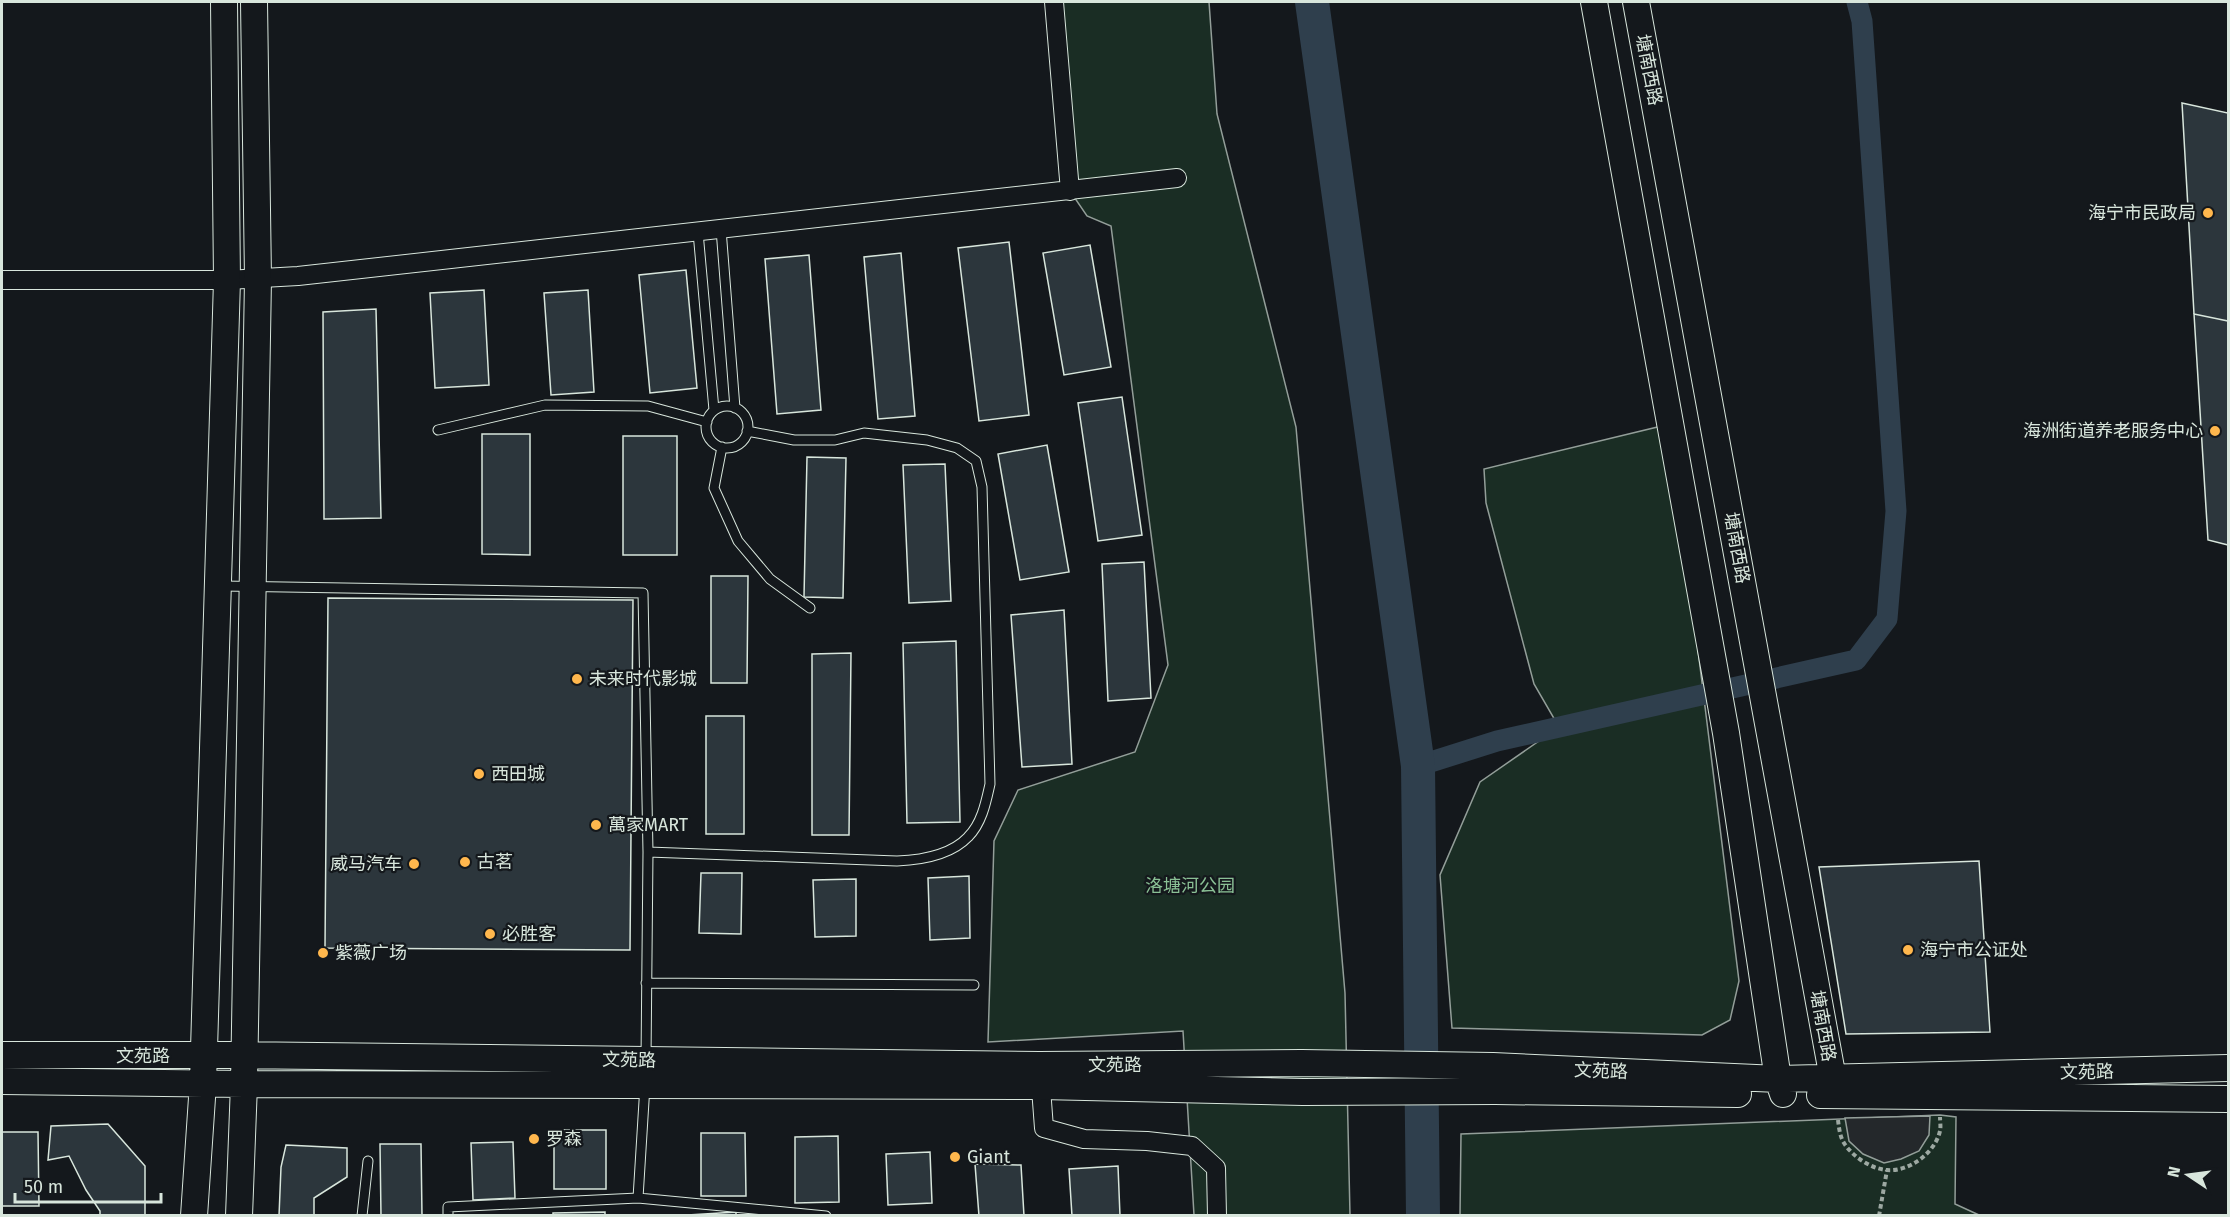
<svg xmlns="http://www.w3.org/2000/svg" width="2230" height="1217" viewBox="0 0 2230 1217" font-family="'Fira Sans','Noto Sans SC',sans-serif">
	<rect width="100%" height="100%" fill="#14181c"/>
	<path fill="#1a2d24" stroke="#939e99" stroke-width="1.5" d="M 1054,2 L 1209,2 L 1217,114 L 1296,427 L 1345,993 L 1350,1215 L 1194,1215 L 1183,1031 L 988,1042 L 994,841 L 1018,790 L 1135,752 L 1168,665 L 1111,226 L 1087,216 L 1070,191 Z
		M 1670,424 L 1739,981 L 1730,1020 L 1702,1035 L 1452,1028 L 1440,875 L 1480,782 L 1559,727 L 1534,684 L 1486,503 L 1484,469 Z
		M 1940,1115 L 1956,1117 L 1955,1204 L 1979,1215 L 1460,1216 L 1461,1134 Z"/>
	<path fill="#24282b" stroke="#939e99" stroke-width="1.5" d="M 1930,1116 L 1929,1135 L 1919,1151 L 1901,1159 L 1884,1163 L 1863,1154 L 1849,1141 L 1845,1118 Z"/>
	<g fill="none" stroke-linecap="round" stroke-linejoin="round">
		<path stroke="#2f3f4d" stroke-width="21" d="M 1418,766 L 1497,741 L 1856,660 L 1887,619 L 1896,511 L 1862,21 L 1857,2"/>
		<path stroke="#2f3f4d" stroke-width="34" d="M 1312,2 L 1418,766 L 1423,1216"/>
	</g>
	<path fill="#2c363c" stroke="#d8e6dc" stroke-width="1.5" d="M 2182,103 L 2228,113 L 2228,321 L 2194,314 Z
		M 1009,242 L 1029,415 L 979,421 L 958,248 Z
		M 1090,245 L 1111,367 L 1064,375 L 1043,253 Z
		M 901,253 L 915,416 L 878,419 L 864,257 Z
		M 809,255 L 821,410 L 777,414 L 765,259 Z
		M 686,270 L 697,388 L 650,393 L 639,275 Z
		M 484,290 L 489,385 L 435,388 L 430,293 Z
		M 588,290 L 594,392 L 551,395 L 544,293 Z
		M 376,309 L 381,518 L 324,519 L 323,312 Z
		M 2194,314 L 2228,321 L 2228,545 L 2208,540 Z
		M 1122,397 L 1142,535 L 1098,541 L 1078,403 Z
		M 482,434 L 530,434 L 530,555 L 482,554 Z
		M 623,436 L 677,436 L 677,555 L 623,555 Z
		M 1047,445 L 1069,572 L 1020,580 L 998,454 Z
		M 807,457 L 846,458 L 843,598 L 804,597 Z
		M 945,464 L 951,601 L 909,603 L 903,465 Z
		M 1144,562 L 1151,698 L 1108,701 L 1102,564 Z
		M 711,576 L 748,576 L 747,683 L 711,683 Z
		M 328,598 L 633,600 L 630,950 L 325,948 Z
		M 1064,610 L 1072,764 L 1022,767 L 1011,615 Z
		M 956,641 L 960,822 L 907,823 L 903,643 Z
		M 851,653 L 849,835 L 812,835 L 812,654 Z
		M 706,716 L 744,716 L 744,834 L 706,834 Z
		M 1979,861 L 1990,1032 L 1846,1034 L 1819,867 Z
		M 701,873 L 742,873 L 741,934 L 699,933 Z
		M 969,876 L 970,938 L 930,940 L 928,878 Z
		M 856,879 L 856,936 L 815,937 L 813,880 Z
		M 108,1124 L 145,1166 L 145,1216 L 100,1216 L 100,1211 L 86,1190 L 69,1156 L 48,1160 L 51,1126 Z
		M 554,1130 L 606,1130 L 606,1189 L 554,1189 Z
		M 2,1132 L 38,1132 L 39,1206 L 2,1206 Z
		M 701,1133 L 745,1133 L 746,1196 L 701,1196 Z
		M 838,1136 L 839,1202 L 795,1203 L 795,1137 Z
		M 513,1142 L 515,1198 L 473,1200 L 471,1143 Z
		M 380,1144 L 421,1144 L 422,1216 L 381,1216 Z
		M 286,1145 L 347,1148 L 347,1177 L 314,1198 L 314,1216 L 279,1216 L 281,1167 Z
		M 930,1152 L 932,1203 L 888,1205 L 886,1154 Z
		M 975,1164 L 1021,1165 L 1024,1216 L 979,1216 Z
		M 1118,1166 L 1120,1216 L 1072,1216 L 1069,1169 Z
		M 605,1212 L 605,1216 L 553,1216 L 553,1213 Z
		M 736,1212 L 736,1216 L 688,1216 L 688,1215 Z"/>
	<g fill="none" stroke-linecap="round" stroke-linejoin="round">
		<defs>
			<path id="service" d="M 721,229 L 735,408
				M 698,232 L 714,410
				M706 427a21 21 0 1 1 42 0a21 21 0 1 1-42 0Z
				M 438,430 L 545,405 L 648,406 L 707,422
				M 722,447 L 714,488 L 738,541 L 770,579 L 810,608
				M 220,586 L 643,593 L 648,852 L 646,1060
				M 648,852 L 897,861 C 921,860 951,855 968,837 C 982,823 986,802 990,784 L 982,487 L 976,461 L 957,448 L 927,440 L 864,433 L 835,440 L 794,440 L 747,431
				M 646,983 L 974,985
				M 638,1198 L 645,1085
				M 362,1216 L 368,1161
				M 448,1216 L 448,1207 L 638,1198 L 826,1216"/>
			<path id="minor" d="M 1054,2 L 1070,191
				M 2,280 L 227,280 L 298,276 L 1177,178
				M 1040,1075 L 1044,1128 L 1084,1139 L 1147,1141 L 1192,1146 L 1216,1168 L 1217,1216"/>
			<path id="secondary" d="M 1594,2 L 1726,733 L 1778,1079 L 1783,1094
				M 1636,2 L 1836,1095
				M 2,1055 L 244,1055 L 1039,1065 L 1302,1063 L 1493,1066 L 1778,1079 L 2228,1068
				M 2,1081 L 244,1084 L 1041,1086 L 1303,1092 L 1495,1091 L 1738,1094
				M 1820,1095 L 2228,1099
				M 194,1216 L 203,1083 L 227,280 L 224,2
				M 239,1216 L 244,1084 L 258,279 L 254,2"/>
		</defs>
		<use href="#service" stroke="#d8e6dc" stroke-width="11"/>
		<use href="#minor" stroke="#d8e6dc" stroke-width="20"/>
		<use href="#secondary" stroke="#d8e6dc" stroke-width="28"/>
		<path stroke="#9da8a2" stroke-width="4" stroke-dasharray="4.5 3" stroke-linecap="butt" d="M 1838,1120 C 1839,1128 1840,1137 1844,1143 C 1852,1156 1871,1169 1887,1170 C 1909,1172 1935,1153 1940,1131 C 1941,1127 1940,1121 1940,1117
			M 1879,1216 L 1887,1170"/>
		<use href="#service" stroke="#14181c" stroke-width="9"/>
		<use href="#minor" stroke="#14181c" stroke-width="18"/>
		<use href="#secondary" stroke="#14181c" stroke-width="26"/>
	</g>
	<g fill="#ffb74d" stroke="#14181c" stroke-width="2">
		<circle cx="2208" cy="213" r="6"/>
		<circle cx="2215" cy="431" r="6"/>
		<circle cx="577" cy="679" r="6"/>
		<circle cx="479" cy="774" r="6"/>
		<circle cx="596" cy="825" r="6"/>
		<circle cx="465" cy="862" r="6"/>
		<circle cx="414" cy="864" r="6"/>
		<circle cx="490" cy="934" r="6"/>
		<circle cx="1908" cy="950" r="6"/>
		<circle cx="323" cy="953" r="6"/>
		<circle cx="534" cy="1139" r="6"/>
		<circle cx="955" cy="1157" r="6"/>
	</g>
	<g text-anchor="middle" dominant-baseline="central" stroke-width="4.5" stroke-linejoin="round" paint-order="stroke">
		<g font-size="18" fill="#d8e6dc" stroke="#14181c">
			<text transform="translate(1649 70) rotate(79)">塘南西路</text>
			<text transform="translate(1737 548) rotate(80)">塘南西路</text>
			<text transform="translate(1823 1026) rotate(80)">塘南西路</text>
			<text x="143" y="1056">文苑路</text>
			<text transform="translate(629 1060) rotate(1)">文苑路</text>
			<text x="1115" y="1065">文苑路</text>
			<text transform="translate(1601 1071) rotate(2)">文苑路</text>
			<text transform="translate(2087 1072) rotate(-1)">文苑路</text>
		</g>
		<g font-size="18" fill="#d8e6dc" stroke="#14181c" text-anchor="start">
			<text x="2196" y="213" text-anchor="end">海宁市民政局</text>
			<text x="2203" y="431" text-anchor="end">海洲街道养老服务中心</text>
			<text x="589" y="679">未来时代影城</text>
			<text x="491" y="774">西田城</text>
			<text x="608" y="825">萬家MART</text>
			<text x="477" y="862">古茗</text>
			<text x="402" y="864" text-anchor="end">威马汽车</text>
			<text x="502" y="934">必胜客</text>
			<text x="1920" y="950">海宁市公证处</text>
			<text x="335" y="953">紫薇广场</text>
			<text x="546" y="1139">罗森</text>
			<text x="967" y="1157">Giant</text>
		</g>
		<g font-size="18" fill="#8ac095" stroke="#14181c">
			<text x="1190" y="886">洛塘河公园</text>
		</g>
	</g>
	<rect width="2230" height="1217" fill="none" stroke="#d8e6dc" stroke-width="6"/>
	<g transform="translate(2188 1175) rotate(283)" stroke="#14181c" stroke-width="4.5" paint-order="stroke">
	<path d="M0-4.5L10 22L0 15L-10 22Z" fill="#d8e6dc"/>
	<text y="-9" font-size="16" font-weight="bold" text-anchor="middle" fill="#d8e6dc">N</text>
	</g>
	<path d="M15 1193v9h146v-9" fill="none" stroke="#d8e6dc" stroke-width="3"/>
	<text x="24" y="1193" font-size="18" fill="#d8e6dc" stroke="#14181c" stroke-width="4.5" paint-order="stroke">50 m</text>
</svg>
